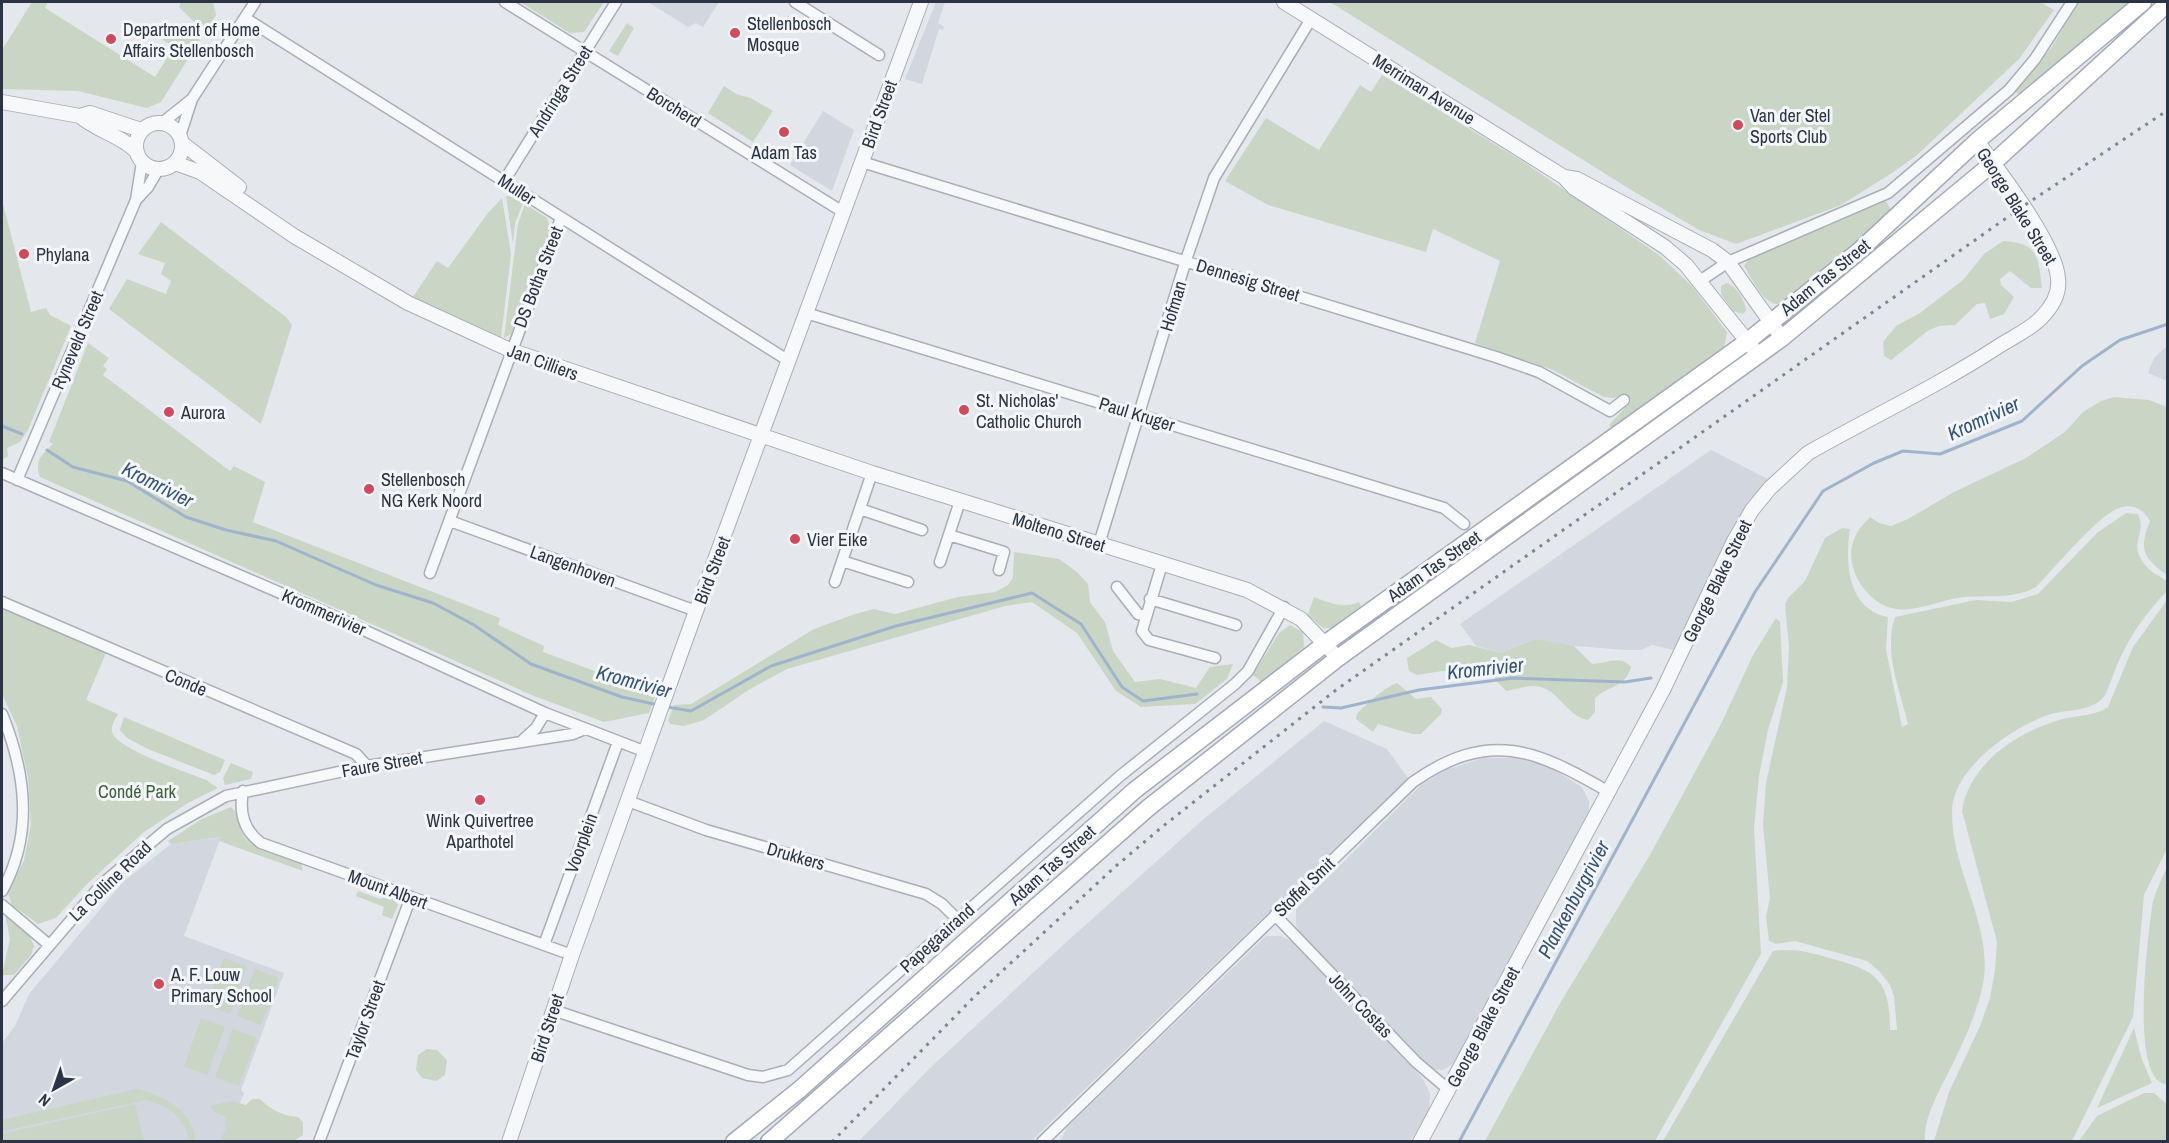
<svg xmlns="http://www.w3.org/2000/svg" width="2169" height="1143" viewBox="0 0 2169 1143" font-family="'Archivo Narrow',sans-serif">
	<rect width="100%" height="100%" fill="#e4e7ec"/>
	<path fill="#d2d6de" d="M 648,2 L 719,2 L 703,27 L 696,23 L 688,27 Z
		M 936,2 L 945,2 L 938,23 L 944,27 L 943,30 L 939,29 L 922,84 L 905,79 Z
		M 823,111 L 854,130 L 832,191 L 790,165 Z
		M 2167,346 L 2167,381 L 2148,373 L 2154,358 Z
		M 1711,450 L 1768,479 L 1731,529 L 1674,650 L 1652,645 L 1641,650 L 1626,650 L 1551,644 L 1535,639 L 1502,653 L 1476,646 L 1460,624 Z
		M 1324,721 L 1387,749 L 1408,778 L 1031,1141 L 859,1141 L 930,1068 L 1062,946 L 1205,818 Z
		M 1483,758 L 1517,758 L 1548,766 L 1582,787 L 1589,802 L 1589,813 L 1454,1063 L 1443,1070 L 1434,1069 L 1425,1063 L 1298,931 L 1296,925 L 1296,909 L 1423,783 L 1446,770 Z
		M 221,837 L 184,936 L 284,973 L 241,1090 L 244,1093 L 224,1141 L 2,1142 L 2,1043 L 15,1026 L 29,994 L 123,882 L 171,844 Z
		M 1266,936 L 1281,936 L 1291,941 L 1423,1079 L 1430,1094 L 1429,1111 L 1410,1141 L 1060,1142 L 1067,1127 Z"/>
	<path fill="#c9d6c5" d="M 32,2 L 48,2 L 45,8 L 155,77 L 174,47 L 163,40 L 172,25 L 175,27 L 178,23 L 200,40 L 161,102 L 147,108 L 78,91 L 2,89 L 2,50 Z
		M 181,2 L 213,2 L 216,15 L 205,33 L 179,7 Z
		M 520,2 L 604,2 L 584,32 L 570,33 Z
		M 1330,2 L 2040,2 L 2054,10 L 2019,59 L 1916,156 L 1892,173 L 1841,205 L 1736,244 L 1699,230 L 1633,191 Z
		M 2078,2 L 2134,2 L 2020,96 L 2015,91 L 2052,47 Z
		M 627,23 L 634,28 L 618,56 L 609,51 Z
		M 1382,75 L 1522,161 L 1659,255 L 1692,286 L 1727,332 L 1724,348 L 1614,431 L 1609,425 L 1632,400 L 1625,394 L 1615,398 L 1604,397 L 1551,369 L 1475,343 L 1500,261 L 1433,229 L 1426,252 L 1268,205 L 1225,181 L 1266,118 L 1319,150 L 1360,85 L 1371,92 Z
		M 724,86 L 736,94 L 751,98 L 773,111 L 753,142 L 708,113 Z
		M 506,196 L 513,197 L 523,203 L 515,223 L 513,244 Z
		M 502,198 L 511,254 L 501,338 L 413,297 L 437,261 L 448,268 L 488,213 Z
		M 2,200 L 31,312 L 46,308 L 50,315 L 71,326 L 28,430 L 20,442 L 7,448 L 8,456 L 2,460 Z
		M 1886,201 L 1891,210 L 1785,303 C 1766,311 1753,280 1744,266 L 1749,259 Z
		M 525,204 L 547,218 L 550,228 L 514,327 L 511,334 L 504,338 L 518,224 Z
		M 161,222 L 286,317 L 292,325 L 261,424 L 109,309 L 127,279 L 166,294 L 171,281 L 161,274 L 165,263 L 138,254 Z
		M 2003,241 C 2039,243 2038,257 2042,288 L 2031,288 L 2010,271 L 2000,279 L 2001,285 L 2014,297 L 2004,314 L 1990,319 L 1985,303 L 1977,304 L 1955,325 L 1939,326 L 1929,330 L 1891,360 L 1884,356 L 1883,342 L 1896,326 L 1920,313 L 1963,280 L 1984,254 Z
		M 1727,283 C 1737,287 1745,300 1746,311 L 1743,314 L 1733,311 L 1721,294 L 1721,286 Z
		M 88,343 L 109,358 L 103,366 L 107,369 L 103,375 L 230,471 L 234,466 L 265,482 L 253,522 L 500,618 L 498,625 L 544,646 L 543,652 L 652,692 L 655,697 L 649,713 L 604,722 L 534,696 L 40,477 C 34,461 42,454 53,444 L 49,442 Z
		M 2114,397 L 2149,400 L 2167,407 L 2167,575 C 2142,557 2139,549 2150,521 C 2143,509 2133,503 2119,508 C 2098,515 2054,569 2036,587 C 2016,599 1988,595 1964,597 C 1942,599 1918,612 1896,609 C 1866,605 1840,563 1856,535 C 1859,528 1866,522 1870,517 L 1879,523 L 1891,526 L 1908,519 L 1954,492 L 2026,458 L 2065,432 L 2083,412 L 2101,401 Z
		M 2126,513 L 2138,514 C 2148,536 2125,544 2148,568 C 2153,574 2162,576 2167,582 L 2167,591 C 2142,617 2124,644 2112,678 C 2108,688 2106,699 2095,704 C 2083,711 2065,710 2051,714 C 2014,726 1953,767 1952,811 C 1951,874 1998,931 1981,993 C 1975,1015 1966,1037 1956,1057 C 1946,1079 1922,1117 1925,1141 L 1663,1141 L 1773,951 C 1793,948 1809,952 1829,958 C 1875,970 1890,978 1890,1030 L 1897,1030 L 1894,996 L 1890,985 L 1879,971 L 1867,961 L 1795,941 L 1776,944 L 1769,941 L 1766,916 L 1770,898 L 1763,825 L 1766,783 L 1787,687 L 1789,646 L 1785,605 L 1788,598 L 1805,581 L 1825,538 L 1842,528 L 1850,529 C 1845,562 1847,609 1888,617 L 1886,650 L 1902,727 L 1908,724 C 1900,691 1883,651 1895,617 L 1976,600 L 2011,602 L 2038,594 L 2097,533 Z
		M 1014,552 L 1059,559 L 1077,572 L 1088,584 L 1090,602 L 1105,622 L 1113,651 L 1135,682 L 1160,679 L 1196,688 L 1210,667 L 1233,664 L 1227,679 L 1195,704 L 1141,707 L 1116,691 L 1077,633 L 1032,602 L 1005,606 L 787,669 L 750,689 L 704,720 L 684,726 L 671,724 L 668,721 L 674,705 L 691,704 L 814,629 L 855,614 L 874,609 L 895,614 L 958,597 L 995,592 L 1008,585 L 1013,578 Z
		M 1314,597 C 1329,603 1343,609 1359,602 L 1361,606 L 1331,628 L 1323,628 L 1308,615 Z
		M 2167,600 L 2167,849 L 2144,895 L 2133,1017 L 2072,1141 L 1934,1141 L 1949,1092 L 1980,1026 L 1990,998 L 1995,970 L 1997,942 L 1962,811 C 1969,763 2019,731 2063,719 C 2078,715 2096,716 2108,707 L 2133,647 Z
		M 2,607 L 106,653 L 86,700 L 118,714 C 115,719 111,726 112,732 C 116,749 189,773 206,780 L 218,788 L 188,803 L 144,832 L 87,884 L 56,918 L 38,924 L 12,905 L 8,893 L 24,860 L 31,825 L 28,778 L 17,726 L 2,694 Z
		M 1776,618 L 1780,622 L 1783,682 L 1768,730 L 1759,776 L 1754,828 L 1761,954 L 1655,1141 L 1485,1141 L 1562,1000 L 1650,855 L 1721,724 L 1753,655 Z
		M 1290,625 L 1303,632 L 1304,647 L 1262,682 L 1253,675 L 1279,633 Z
		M 1535,639 L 1574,646 L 1592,664 C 1607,664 1619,654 1631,667 C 1625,688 1609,685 1595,698 L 1595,712 L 1588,720 C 1565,716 1559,687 1534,686 C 1525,686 1515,689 1506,691 L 1493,677 L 1482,673 L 1442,671 L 1417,675 L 1409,671 L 1407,658 L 1436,640 L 1451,648 L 1469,645 L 1502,653 Z
		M 1397,683 L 1416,699 L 1431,697 L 1442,709 L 1441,714 L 1421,734 L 1412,734 L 1378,724 L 1373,732 L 1356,719 L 1357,714 C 1366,704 1385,687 1397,683 Z
		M 124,717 L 225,760 L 220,772 L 214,775 L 148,749 L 127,738 L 120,730 Z
		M 231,763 L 253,772 L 251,779 L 225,785 L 223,778 Z
		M 231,807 C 240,815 237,824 242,833 C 250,851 283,856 301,862 L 303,871 L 219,841 L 220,837 L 171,844 L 168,841 L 202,819 Z
		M 2167,868 L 2168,1083 L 2164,1084 C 2130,1075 2148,936 2152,907 C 2154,895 2161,879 2167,868 Z
		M 358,891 L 380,899 L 386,896 L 396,900 L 398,905 L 392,919 L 382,915 L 384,907 L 356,896 Z
		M 5,914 L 29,934 L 34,946 L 31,955 L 14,975 L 2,975 L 10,939 Z
		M 224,958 L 247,966 L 230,1014 L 206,1005 Z
		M 255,969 L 279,978 L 261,1025 L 237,1016 Z
		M 201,1018 L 225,1027 L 207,1075 L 184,1066 Z
		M 2134,1028 L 2141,1057 L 2152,1083 L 2097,1108 Z
		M 233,1029 L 257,1038 L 239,1086 L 215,1077 Z
		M 427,1049 L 437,1050 L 447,1060 L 445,1075 L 436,1081 L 422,1078 L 416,1070 L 418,1055 Z
		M 137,1089 C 165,1097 192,1109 196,1141 L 189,1141 L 186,1129 L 177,1116 L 166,1107 L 147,1100 L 2,1131 L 2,1120 Z
		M 2144,1093 L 2154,1093 L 2167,1104 L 2167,1141 L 2079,1141 L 2097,1116 Z
		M 252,1099 L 260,1099 C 271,1110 283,1116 298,1117 L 303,1122 L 303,1135 L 294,1141 L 220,1141 L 225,1131 L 226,1117 L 214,1111 L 210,1106 L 231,1101 L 246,1105 Z
		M 135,1104 L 144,1141 L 2,1141 L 2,1134 Z"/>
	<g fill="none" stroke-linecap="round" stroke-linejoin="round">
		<path stroke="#9fb4cc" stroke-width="3" d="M 2,426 L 22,434
			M 47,450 L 73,467 L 127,481 L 186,517 L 226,530 L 276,541 L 376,585 L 433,603 L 474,625 L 531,664 L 622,697 L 658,705
			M 667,707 L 691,711 L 771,666 L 896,626 L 1032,593 L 1081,624 L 1122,687 L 1143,701 L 1197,694
			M 1323,707 L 1341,708 L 1419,690 L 1513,678 L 1625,682 L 1651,678
			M 1459,1142 L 1755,592 L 1823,491 L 1874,463 L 1903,451 L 1940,454 L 2022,421 L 2082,366 L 2120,340 L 2168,324"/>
		<defs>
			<path id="minor" d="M 505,2 L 843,212
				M 795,2 L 879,55
				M 245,18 L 789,361
				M 162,123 L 192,99
				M 180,136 L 192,99 L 255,2
				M 862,162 L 1496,357 L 1539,372 L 1610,411 L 1624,400
				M 504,181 L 616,2
				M 136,200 L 148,187 L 158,170
				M 1700,281 L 1728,262 L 1888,193 L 2009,90 L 2035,59 L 2072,2
				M 806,313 L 1444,508 L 1464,524
				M 2,473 L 320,610 L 545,713 L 646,752
				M 17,480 L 136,200 L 142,162
				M 860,509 L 922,530
				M 450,521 L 696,611
				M 949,535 L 1004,552 L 999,570
				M 1099,544 L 1186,260 L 1214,178 L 1311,19
				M 842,561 L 908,582
				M 940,562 L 960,501
				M 1162,564 L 1142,631 L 1149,640 L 1215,658
				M 430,573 L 561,218
				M 835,582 L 872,473
				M 1117,587 L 1138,614 L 1145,616
				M 1150,599 L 1236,625
				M 2,602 L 356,754 L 367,766
				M 2,714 C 26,773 34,834 2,891
				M 523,740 L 536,728 L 545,713
				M 243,791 C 239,812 243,830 261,843 L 572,955
				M 628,801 L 706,830 L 926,894 L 942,904 L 958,920
				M 2,905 L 48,944
				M 1275,915 L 1416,1062 L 1449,1090
				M 544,945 L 618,742
				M 2,1001 L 102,884 L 167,829 L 226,796 L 367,766 L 573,734 L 585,729
				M 553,1010 L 748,1075 L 763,1077 L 788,1070 L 1120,776 L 1235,684 L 1248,671 L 1284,607
				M 319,1142 L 411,897
				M 1042,1142 L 1413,782 C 1489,729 1535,749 1609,792"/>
			<path id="tertiary" d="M 1284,2 L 1564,177 L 1574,188 L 1665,247 L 1686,265 L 1759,356
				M 2,102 L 80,116 L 90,113 L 141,130
				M 80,116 C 96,131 119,134 136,151
				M136 146a23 23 0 1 1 46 0a23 23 0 1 1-46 0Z
				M 182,143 L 239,187
				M 175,163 L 200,172 L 294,236 L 408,303 L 510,350 L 872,473 L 1247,590 L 1301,619 L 1338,658
				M 1564,177 L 1577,179 L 1712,250 L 1728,262 L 1782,338
				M 509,1142 L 572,955 L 696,611 L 921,2
				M 1420,1142 L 1663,690 L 1734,541 L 1752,510 L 1770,488 L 1808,453 C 1871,417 1938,386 1999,346 C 2013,337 2029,330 2041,318 C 2052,307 2060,293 2058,278 C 2055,243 1999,171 1977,141"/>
			<path id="primary" d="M 734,1142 L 799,1090 L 1135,790 L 1326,643 L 1748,341 L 1859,251 L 1977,141 L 2143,2
				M 769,1142 L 1148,808 L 1338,658 L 1782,338 L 1993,163 L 2168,3"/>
		</defs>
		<use href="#minor" stroke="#a9aeb7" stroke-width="13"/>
		<use href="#tertiary" stroke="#a9aeb7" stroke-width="16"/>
		<use href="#primary" stroke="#a3abb8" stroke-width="19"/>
		<use href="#minor" stroke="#f7f8fa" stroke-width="10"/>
		<use href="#tertiary" stroke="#f7f8fa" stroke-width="14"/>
		<use href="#primary" stroke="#fff" stroke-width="16"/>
		<path stroke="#7d8696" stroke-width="3" stroke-dasharray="3 6" stroke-linecap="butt" d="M 832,1142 L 974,997 L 1116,866 L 1162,827 L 1336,690 L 2022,207 L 2168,110"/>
	</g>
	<g fill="#d1495b" stroke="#f4f6f9" stroke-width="2">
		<circle cx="735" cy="33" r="6"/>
		<circle cx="111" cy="39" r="6"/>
		<circle cx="1738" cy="125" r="6"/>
		<circle cx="784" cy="132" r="6"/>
		<circle cx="24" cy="254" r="6"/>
		<circle cx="964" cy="410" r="6"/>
		<circle cx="169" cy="412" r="6"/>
		<circle cx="369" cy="489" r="6"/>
		<circle cx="795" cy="539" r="6"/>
		<circle cx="480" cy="800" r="6"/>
		<circle cx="159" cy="984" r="6"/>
	</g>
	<g text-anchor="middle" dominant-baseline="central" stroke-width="6" stroke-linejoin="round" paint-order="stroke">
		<g font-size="18" fill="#2b3445" stroke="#f4f6f9" text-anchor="start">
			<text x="747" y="23">Stellenbosch<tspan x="747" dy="21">Mosque</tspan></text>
			<text x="123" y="29">Department of Home<tspan x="123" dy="21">Affairs Stellenbosch</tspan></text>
			<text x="1750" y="115">Van der Stel<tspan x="1750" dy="21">Sports Club</tspan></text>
			<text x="784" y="152" text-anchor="middle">Adam Tas</text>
			<text x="36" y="254">Phylana</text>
			<text x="976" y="400">St. Nicholas'<tspan x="976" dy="21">Catholic Church</tspan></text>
			<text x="181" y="412">Aurora</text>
			<text x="381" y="479">Stellenbosch<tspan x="381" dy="21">NG Kerk Noord</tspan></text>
			<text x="807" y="539">Vier Eike</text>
			<text x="480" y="820" text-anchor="middle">Wink Quivertree<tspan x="480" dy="21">Aparthotel</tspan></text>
			<text x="171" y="974">A. F. Louw<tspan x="171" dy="21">Primary School</tspan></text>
		</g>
		<g font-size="18" fill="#2b3445" stroke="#f4f6f9">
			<text transform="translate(1424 89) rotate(32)">Merriman Avenue</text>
			<text transform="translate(560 91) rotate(-58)">Andringa Street</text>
			<text transform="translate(674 107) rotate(32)">Borcherd</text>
			<text transform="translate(879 114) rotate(-70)">Bird Street</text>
			<text transform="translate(517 189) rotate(33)">Muller</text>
			<text transform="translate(2017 206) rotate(58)">George Blake Street</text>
			<text transform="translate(538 277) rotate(-69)">DS Botha Street</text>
			<text transform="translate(1825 277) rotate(-39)">Adam Tas Street</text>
			<text transform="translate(1248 280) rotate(17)">Dennesig Street</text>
			<text transform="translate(1173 306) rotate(-73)">Hofman</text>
			<text transform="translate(77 340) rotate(-67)">Ryneveld Street</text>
			<text transform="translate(543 362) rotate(20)">Jan Cilliers</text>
			<text transform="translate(1137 414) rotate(17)">Paul Kruger</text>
			<text transform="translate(1059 532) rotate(17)">Molteno Street</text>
			<text transform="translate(573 566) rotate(20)">Langenhoven</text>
			<text transform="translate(1434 566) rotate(-35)">Adam Tas Street</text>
			<text transform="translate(712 570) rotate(-69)">Bird Street</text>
			<text transform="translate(1717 581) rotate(-64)">George Blake Street</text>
			<text transform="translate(324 612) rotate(24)">Krommerivier</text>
			<text transform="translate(186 682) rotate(23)">Conde</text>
			<text transform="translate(382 764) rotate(-10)">Faure Street</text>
			<text transform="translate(581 843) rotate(-70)">Voorplein</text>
			<text transform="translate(796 856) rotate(16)">Drukkers</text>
			<text transform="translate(1052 865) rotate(-42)">Adam Tas Street</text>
			<text transform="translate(110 881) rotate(-44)">La Colline Road</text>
			<text transform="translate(1304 887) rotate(-44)">Stoffel Smit</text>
			<text transform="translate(388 889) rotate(20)">Mount Albert</text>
			<text transform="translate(937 938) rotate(-42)">Papegaairand</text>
			<text transform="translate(1361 1005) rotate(46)">John Costas</text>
			<text transform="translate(365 1020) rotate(-70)">Taylor Street</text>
			<text transform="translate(1483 1027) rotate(-62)">George Blake Street</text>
			<text transform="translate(547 1028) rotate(-72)">Bird Street</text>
		</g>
		<g font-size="18" fill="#3f6138" stroke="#f4f6f9">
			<text x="137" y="791">Condé Park</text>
		</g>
		<g font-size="20" font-style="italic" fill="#34527a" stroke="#f4f6f9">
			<text transform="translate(1983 418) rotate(-25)">Kromrivier</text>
			<text transform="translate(158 484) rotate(27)">Kromrivier</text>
			<text transform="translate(1485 668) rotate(-6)">Kromrivier</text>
			<text transform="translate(634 681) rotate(15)">Kromrivier</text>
			<text transform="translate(1573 899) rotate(-62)">Plankenburgrivier</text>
		</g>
	</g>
	<rect width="2169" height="1143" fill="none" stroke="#2b3445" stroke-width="6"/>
	<g transform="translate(54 1089) rotate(220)" stroke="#f4f6f9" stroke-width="4.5" paint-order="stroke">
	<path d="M0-4.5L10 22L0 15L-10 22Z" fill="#2b3445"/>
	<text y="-9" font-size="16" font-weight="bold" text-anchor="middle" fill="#2b3445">N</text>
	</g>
</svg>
